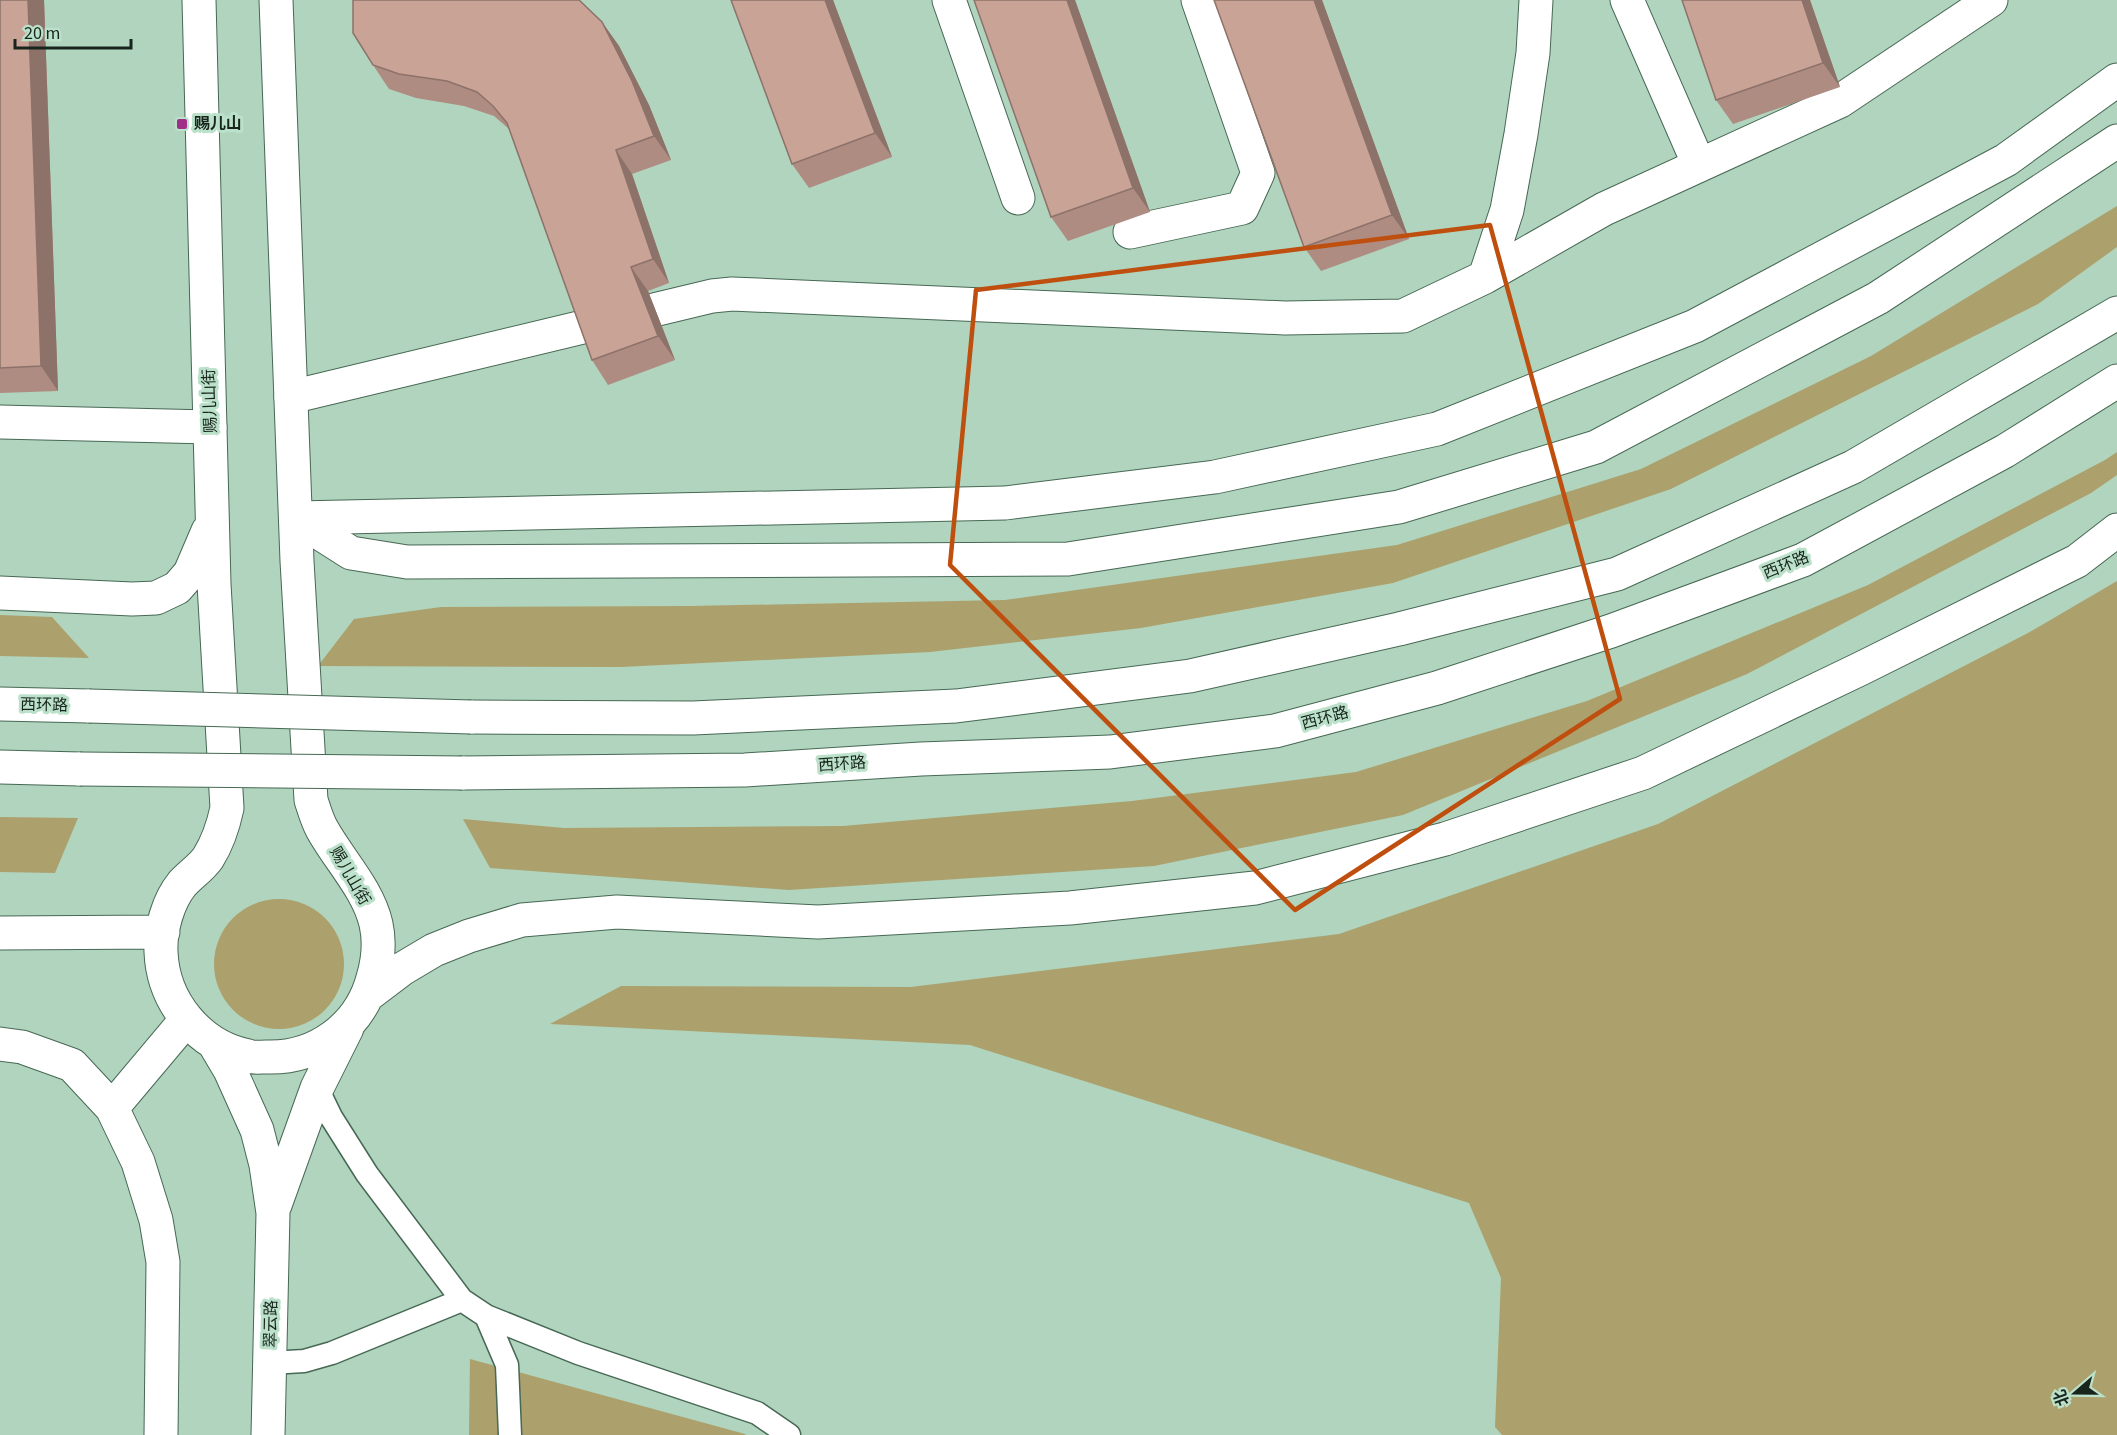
<svg xmlns="http://www.w3.org/2000/svg" width="2117" height="1435" viewBox="0 0 2117 1435" font-family="'Source Sans 3','Noto Sans SC',sans-serif">
	<rect width="100%" height="100%" fill="#b0d4bd"/>
	<path fill="#aca06c" d="M 2117,206 L 2117,247 L 2038,304 L 1671,489 L 1393,583 L 1141,628 L 930,652 L 621,667 L 318,666 L 354,619 L 441,607 L 690,606 L 1005,600 L 1397,545 L 1641,469 L 1871,356 Z
		M 2117,452 L 2117,475 L 2091,493 L 1747,674 L 1403,815 L 1154,866 L 789,890 L 490,868 L 463,819 L 564,828 L 843,826 L 1132,801 L 1356,772 L 1587,701 L 1868,585 L 2105,460 Z
		M 2117,581 L 2117,1435 L 1502,1435 L 1495,1427 L 1501,1278 L 1469,1203 L 970,1045 L 550,1024 L 621,986 L 911,987 L 1339,934 L 1658,824 L 2028,633 Z
		M 0,615 L 52,617 L 89,658 L 0,656 Z
		M 0,817 L 78,818 L 55,873 L 0,872 Z
		M214 964a65 65 0 1 1 130 0a65 65 0 1 1-130 0Z
		M 470,1359 L 745,1434 L 746,1435 L 469,1435 Z"/>
	<g fill="none" stroke-linecap="round" stroke-linejoin="round">
		<defs>
			<path id="service" d="M 317,1088 L 331,1117 L 367,1174 L 462,1300 L 486,1316 L 578,1353 L 757,1413 L 789,1435
				M 486,1316 L 507,1365 L 510,1435
				M 270,1363 L 304,1361 L 332,1353 L 462,1300"/>
			<path id="minor" d="M 949,0 L 1018,198
				M 1627,0 L 1699,165
				M 1130,232 L 1242,208 L 1258,173 L 1198,0
				M 1485,277 L 1507,210 L 1521,134 L 1533,53 L 1536,0
				M 291,397 L 712,296 L 732,294 L 1285,318 L 1403,316 L 1485,277 L 1604,209 L 1840,101 L 1991,0
				M 0,422 L 210,427"/>
			<path id="tertiary" d="M 296,518 L 1005,503 L 1215,477 L 1437,429 L 1695,326 L 2006,160 L 2117,80
				M 0,1044 L 22,1047 L 72,1065 L 112,1108 L 138,1162 L 156,1220 L 163,1262 L 161,1435
				M 112,1108 L 186,1020"/>
			<path id="secondary" d="M 199,0 L 214,584 L 227,808 C 223,827 218,842 208,858 C 201,868 190,875 182,884 C 168,901 160,930 161,952 C 163,1002 199,1046 248,1056 C 253,1058 260,1057 266,1057 C 316,1059 360,1027 373,978 C 378,961 380,942 376,924 C 368,889 339,860 322,829 C 317,820 314,809 311,800 L 297,561 L 276,0
				M 296,518 L 351,553 L 407,562 L 1068,559 L 1399,507 L 1596,447 L 1878,298 L 2117,141
				M 0,593 L 132,599 L 156,598 L 177,588 L 190,573 L 208,531
				M 0,933 L 163,932
				M 369,994 L 402,969 L 434,950 L 469,936 L 522,920 L 617,912 L 818,922 L 1070,908 L 1255,888 L 1445,839 L 1643,773 L 1860,669 L 2077,561 L 2117,530
				M 214,1043 L 230,1070 L 257,1130 L 266,1165 L 273,1213 L 268,1435
				M 275,1205 L 317,1088 L 347,1028"/>
			<path id="trunk" d="M 0,704 L 89,706
				M 471,717 L 693,718 L 956,706 L 1190,676 L 1399,629 L 1617,574 L 1853,467 L 2117,313
				M 0,767 L 80,769
				M 462,773 L 745,770 L 921,759 L 1110,752 L 1275,731 L 1437,688 L 1611,631 L 1803,560 L 2005,451 L 2117,381"/>
		</defs>
		<use href="#service" stroke="#476854" stroke-width="25"/>
		<use href="#minor" stroke="#476854" stroke-width="35"/>
		<use href="#tertiary" stroke="#476854" stroke-width="35"/>
		<use href="#secondary" stroke="#476854" stroke-width="35"/>
		<use href="#trunk" stroke="#476854" stroke-width="35"/>
		<use href="#service" stroke="#fff" stroke-width="22"/>
		<use href="#minor" stroke="#fff" stroke-width="33"/>
		<use href="#tertiary" stroke="#fff" stroke-width="33"/>
		<use href="#secondary" stroke="#fff" stroke-width="33"/>
		<use href="#trunk" stroke="#fff" stroke-width="33"/>
		<defs>
			<path id="trunk-bridge" d="M 89,706 L 471,717
				M 80,769 L 462,773"/>
		</defs>
		<use href="#trunk-bridge" stroke="#476854" stroke-width="35" stroke-linecap="butt"/>
		<use href="#trunk-bridge" stroke="#fff" stroke-width="33"/>
	</g>
	<path fill="#ae8c82" d="M 0,0 L 44,0 L 58,391 L 0,393 Z
		M 833,0 L 892,157 L 809,188 L 792,164 Z
		M 1075,0 L 1150,212 L 1068,241 L 1051,217 Z
		M 1214,0 L 1322,0 L 1409,239 L 1321,271 L 1304,247 Z
		M 1682,0 L 1810,0 L 1840,87 L 1733,124 L 1716,100 Z
		M 602,22 L 619,46 L 649,105 L 671,160 L 632,174 L 669,283 L 648,291 L 675,360 L 608,385 L 592,360 L 509,129 L 494,116 L 464,106 L 416,98 L 389,89 L 373,65 Z"/>
	<path fill="#8d726a" d="M 28,0 L 44,0 L 58,391 L 41,366 Z
		M 825,0 L 833,0 L 892,157 L 875,133 Z
		M 1067,0 L 1075,0 L 1150,212 L 1133,188 Z
		M 1314,0 L 1322,0 L 1409,239 L 1392,215 Z
		M 1802,0 L 1810,0 L 1840,87 L 1823,63 Z
		M 602,22 L 619,46 L 649,105 L 671,160 L 654,136 Z
		M 616,150 L 632,174 L 669,283 L 653,259 Z
		M 631,267 L 648,291 L 675,360 L 658,336 Z"/>
	<path fill="#caa397" stroke="#8d726a" stroke-width="1.5" d="M 0,0 L 28,0 L 41,366 L 0,368 Z
		M 353,0 L 579,0 L 602,22 L 632,81 L 654,136 L 616,150 L 653,259 L 631,267 L 658,336 L 592,360 L 507,123 L 493,106 L 477,92 L 447,81 L 399,74 L 373,65 L 353,33 Z
		M 731,0 L 825,0 L 875,133 L 792,164 Z
		M 974,0 L 1067,0 L 1133,188 L 1051,217 Z
		M 1214,0 L 1314,0 L 1392,215 L 1304,247 Z
		M 1682,0 L 1802,0 L 1823,63 L 1716,100 Z"/>
	<path fill="none" stroke="#be4f0f" stroke-width="4.5" stroke-linejoin="round" d="M 1490,225 L 1620,699 L 1295,910 L 950,565 L 976,290 Z"/>
	<rect fill="#a02d88" stroke="#bce1ca" stroke-width="2" x="176" y="118" width="12" height="12" rx="3"/>
	<g text-anchor="middle" dominant-baseline="central" stroke-width="6" stroke-linejoin="round" paint-order="stroke">
		<g font-size="16" font-weight="bold" fill="#17251c" stroke="#bce1ca" text-anchor="start">
			<text x="194" y="124">赐儿山</text>
		</g>
		<g font-size="16" fill="#17251c" stroke="#bce1ca">
			<text transform="translate(210 401) rotate(-92)">赐儿山街</text>
			<text transform="translate(1786 565) rotate(-22)">西环路</text>
			<text transform="translate(44 705) rotate(1)">西环路</text>
			<text transform="translate(1325 718) rotate(-15)">西环路</text>
			<text transform="translate(842 764) rotate(-4)">西环路</text>
			<text transform="translate(350 876) rotate(60)">赐儿山街</text>
			<text transform="translate(271 1324) rotate(-89)">翠云路</text>
		</g>
	</g>
	<g transform="translate(2075 1393) rotate(250)" stroke="#bce1ca" stroke-width="4.5" paint-order="stroke">
	<path d="M0-4.5L10 22L0 15L-10 22Z" fill="#17251c"/>
	<text y="-9" font-size="16" font-weight="bold" text-anchor="middle" fill="#17251c">北</text>
	</g>
	<path d="M15 39v9h116v-9" fill="none" stroke="#17251c" stroke-width="3"/>
	<text x="24" y="39" font-size="18" fill="#17251c" stroke="#bce1ca" stroke-width="4.5" paint-order="stroke">20 m</text>
</svg>
